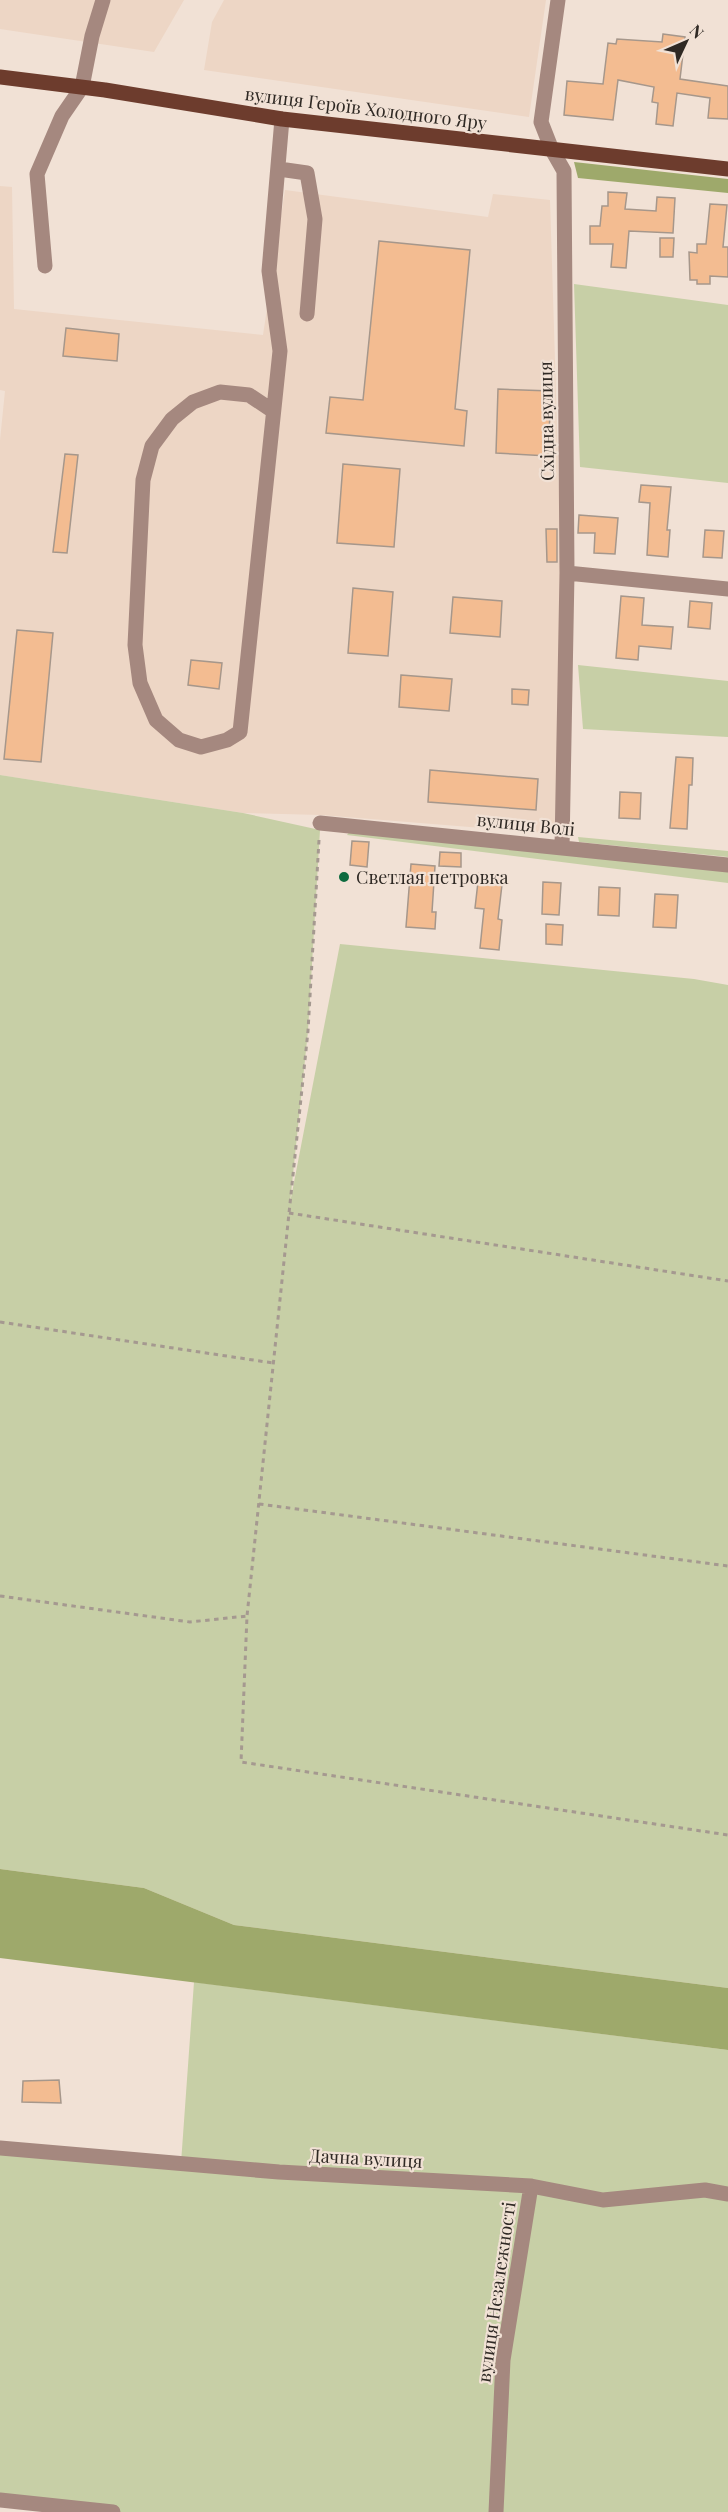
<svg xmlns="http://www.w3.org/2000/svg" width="728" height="2512" viewBox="0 0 728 2512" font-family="'Playfair Display',serif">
	<rect width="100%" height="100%" fill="#f1e1d5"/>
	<path fill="#edd6c5" d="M 0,0 L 184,0 L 154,52 L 0,29 Z
		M 224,0 L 546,0 L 529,117 L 204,70 L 212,22 Z
		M 0,186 L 12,187 L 14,309 L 263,335 L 285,190 L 488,217 L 493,194 L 550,200 L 561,554 L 558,834 L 321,815 L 243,813 L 0,775 L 0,440 L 5,391 L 0,390 Z"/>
	<path fill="#c7cfa6" d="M 574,284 L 728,305 L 728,483 L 580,467 Z
		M 578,665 L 728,681 L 728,737 L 583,729 Z
		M 0,775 L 243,813 L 320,830 L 308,1031 L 290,1203 L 340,944 L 694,979 L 728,985 L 728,1988 L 234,1925 L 144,1888 L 0,1869 Z
		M 350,831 L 728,871 L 728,883 L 347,835 Z
		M 578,837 L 728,851 L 728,857 L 579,842 Z
		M 194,1982 L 728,2050 L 728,2512 L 113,2512 L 0,2500 L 0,2148 L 181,2163 Z"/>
	<path fill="#9ea96b" d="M 574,162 L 728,179 L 728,193 L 578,178 Z
		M 0,1869 L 144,1888 L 234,1925 L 728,1988 L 728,2050 L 0,1958 Z"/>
	<path fill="#f3bc91" stroke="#a6978b" stroke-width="1.5" d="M 663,34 L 685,37 L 680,79 L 728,86 L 728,119 L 708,118 L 710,98 L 677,93 L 673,126 L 656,124 L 658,103 L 652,102 L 654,87 L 618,80 L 613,120 L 564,115 L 567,81 L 603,84 L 608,43 L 616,44 L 617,39 L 662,42 Z
		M 608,192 L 627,193 L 625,209 L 656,211 L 657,197 L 675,198 L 673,233 L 629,231 L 626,268 L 611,267 L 613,244 L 590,244 L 590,226 L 600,226 L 602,206 L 608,206 Z
		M 710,204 L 727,205 L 723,247 L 728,247 L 728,277 L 710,276 L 710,284 L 697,284 L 697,280 L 690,280 L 689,252 L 697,253 L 697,244 L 706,244 Z
		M 660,238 L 674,238 L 673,257 L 660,257 Z
		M 379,241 L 470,250 L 455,409 L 467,411 L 464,446 L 326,433 L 330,397 L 363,400 Z
		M 66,328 L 119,334 L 117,361 L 63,356 Z
		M 498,389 L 551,391 L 548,456 L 496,453 Z
		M 65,454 L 78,455 L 67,553 L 53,552 Z
		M 343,464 L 400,469 L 394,547 L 337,543 Z
		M 641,485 L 671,487 L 667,530 L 670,530 L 668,557 L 647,555 L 650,503 L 639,502 Z
		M 579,515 L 618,518 L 615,554 L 594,553 L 595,533 L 578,533 Z
		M 546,529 L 557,529 L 557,562 L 547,562 Z
		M 705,530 L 724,531 L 722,558 L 703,557 Z
		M 353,588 L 393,592 L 388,656 L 348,653 Z
		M 621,596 L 644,598 L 642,625 L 673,627 L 671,649 L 639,646 L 638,660 L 616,658 Z
		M 453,597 L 502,601 L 500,637 L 450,633 Z
		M 690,601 L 712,603 L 710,629 L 688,627 Z
		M 17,630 L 53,633 L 41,762 L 4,759 Z
		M 191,660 L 222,663 L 219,689 L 188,685 Z
		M 401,675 L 452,679 L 449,711 L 399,707 Z
		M 512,689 L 529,690 L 528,705 L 512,704 Z
		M 676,757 L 693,758 L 692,785 L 689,785 L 687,829 L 670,828 Z
		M 430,770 L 538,779 L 536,810 L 428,802 Z
		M 620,792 L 641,793 L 640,819 L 619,818 Z
		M 352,841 L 369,842 L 367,867 L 350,865 Z
		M 440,852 L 461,853 L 461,867 L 439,866 Z
		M 411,864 L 435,866 L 432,912 L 436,912 L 435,929 L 406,927 Z
		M 479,873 L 503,876 L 498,919 L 502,920 L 499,950 L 480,948 L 484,909 L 475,908 Z
		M 543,882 L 561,883 L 559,915 L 542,914 Z
		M 599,887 L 620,888 L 619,916 L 598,915 Z
		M 655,894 L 678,895 L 676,928 L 653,927 Z
		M 546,924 L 563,925 L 562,945 L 546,944 Z
		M 59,2080 L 61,2103 L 22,2102 L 23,2081 Z"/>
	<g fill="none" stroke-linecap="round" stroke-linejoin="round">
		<path stroke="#a59990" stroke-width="3" stroke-dasharray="4.5 4.5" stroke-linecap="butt" d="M 319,840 L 308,1031 L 247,1616 L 241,1762 L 728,1835
			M 289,1213 L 728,1281
			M 0,1322 L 273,1363
			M 259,1504 L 728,1566
			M 0,1596 L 190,1622 L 247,1616"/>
		<path stroke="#a5887f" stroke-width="15" d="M 558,0 L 541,122 L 552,150 L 564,171 L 567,573 L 562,848
			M 279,169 L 307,173 L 315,219 L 307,314
			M 45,266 L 37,174 L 62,116 L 82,87 L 92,36 L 103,0
			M 273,411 L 249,395 L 220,392 L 193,402 L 172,419 L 152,446 L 143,480 L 135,645 L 140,683 L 156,720 L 179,740 L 201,747 L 227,740 L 240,732 L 280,351 L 269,271 L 282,119
			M 567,573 L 728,589
			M 320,823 L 728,865
			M 0,2148 L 279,2172 L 531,2186 L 603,2200 L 705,2190 L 728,2194
			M 0,2500 L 113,2512
			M 496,2512 L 503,2360 L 531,2186"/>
		<path stroke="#6d3c2d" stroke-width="15" d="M 0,77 L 105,90 L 282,119 L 728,169"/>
	</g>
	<circle fill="#0c6a3e" stroke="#f1e1d5" stroke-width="2" cx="344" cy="877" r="6"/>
	<g text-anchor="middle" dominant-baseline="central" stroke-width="4.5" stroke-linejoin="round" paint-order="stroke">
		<g font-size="18" fill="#2f2924" stroke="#f1e1d5">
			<text transform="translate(366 108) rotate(7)">вулиця Героїв Холодного Яру</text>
			<text transform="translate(546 421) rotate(-91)">Східна вулиця</text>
			<text transform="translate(526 824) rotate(6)">вулиця Волі</text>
			<text transform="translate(366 2158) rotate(3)">Дачна вулиця</text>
			<text transform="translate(496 2292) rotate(-82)">вулиця Незалежності</text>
		</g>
		<g font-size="18" fill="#2f2924" stroke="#f1e1d5" text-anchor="start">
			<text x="356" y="877">Светлая петровка</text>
		</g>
	</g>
	<g transform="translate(686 42) rotate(46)" stroke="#f1e1d5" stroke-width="4.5" paint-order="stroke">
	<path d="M0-4.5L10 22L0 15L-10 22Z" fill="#2f2924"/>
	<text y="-9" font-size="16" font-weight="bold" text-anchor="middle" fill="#2f2924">N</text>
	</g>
</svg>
